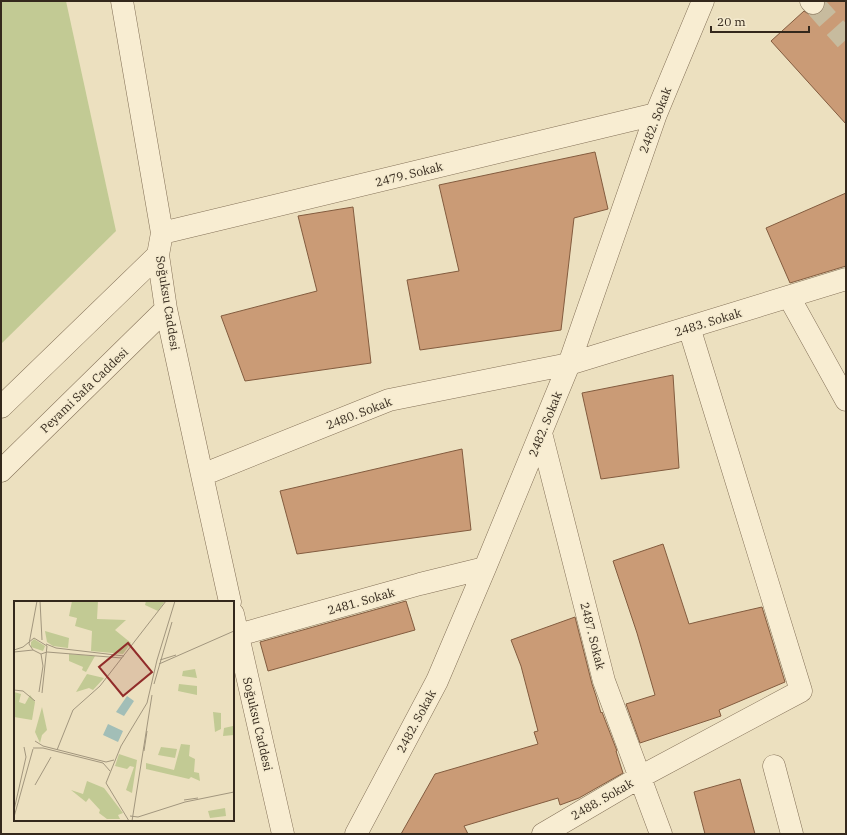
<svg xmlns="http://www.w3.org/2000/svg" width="847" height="835" viewBox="0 0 847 835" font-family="'IBM Plex Serif',serif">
	<rect width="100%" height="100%" fill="#ece0bf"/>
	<path fill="#c2ca94" d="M 1,1 L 66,1 L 116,231 L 1,344 Z"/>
	<path fill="#ca9b76" stroke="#835c3f" d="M 825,1 L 846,1 L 846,124 L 771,41 L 804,11 L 810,15 L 816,15 L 822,12 L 825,7 Z
		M 595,152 L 608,209 L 574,218 L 561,330 L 420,350 L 407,280 L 459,271 L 439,185 Z
		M 846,193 L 846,266 L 790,283 L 766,228 Z
		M 353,207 L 371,363 L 245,381 L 221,316 L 317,291 L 298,216 Z
		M 673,375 L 679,468 L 601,479 L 582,393 Z
		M 462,449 L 471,530 L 297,554 L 280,491 Z
		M 663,544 L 689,624 L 701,621 L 762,607 L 785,682 L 719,710 L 721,716 L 640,743 L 626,704 L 655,695 L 637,633 L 613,561 Z
		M 406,601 L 415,630 L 268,671 L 260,642 Z
		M 575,617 L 592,684 L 596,696 L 601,713 L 602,712 L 617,751 L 616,751 L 623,773 L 579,798 L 560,805 L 558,798 L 464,826 L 468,834 L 401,834 L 435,774 L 538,744 L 534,732 L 538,731 L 521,666 L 511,640 Z
		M 740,779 L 755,834 L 705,834 L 694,792 Z"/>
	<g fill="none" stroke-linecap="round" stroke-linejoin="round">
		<path stroke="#c7bb9e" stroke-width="22" stroke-dasharray="22 11" stroke-linecap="butt" d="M 813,3 L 846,40"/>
		<defs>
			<path id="minor" d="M 122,1 L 162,233 L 158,255 L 166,309 L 202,475 L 230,602
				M 811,1 L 813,3
				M 162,233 L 656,114
				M 789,297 L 846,400
				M 1,407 L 158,255
				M 541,433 L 604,681 L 661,834
				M 1,471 L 166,309
				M 202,475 L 389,400 L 569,364 L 846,279
				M 233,614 L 283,834
				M 238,635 L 420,584 L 485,568
				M 774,766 L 792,834
				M 356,834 L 437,681 L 485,568 L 569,364 L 656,114 L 703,1
				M 543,834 L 640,777 L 801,691 L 689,327"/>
		</defs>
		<use href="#minor" stroke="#847158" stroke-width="23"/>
		<use href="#minor" stroke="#f8edd2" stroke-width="22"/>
	</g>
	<g text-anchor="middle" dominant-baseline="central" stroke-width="3" stroke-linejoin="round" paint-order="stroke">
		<g font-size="12" fill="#34281c" stroke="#f4eace">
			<text transform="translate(655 120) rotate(-69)">2482. Sokak</text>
			<text transform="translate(409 174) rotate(-14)">2479. Sokak</text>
			<text transform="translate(168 303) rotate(81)">Soğuksu Caddesi</text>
			<text transform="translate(708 322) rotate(-17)">2483. Sokak</text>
			<text transform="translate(84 390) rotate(-44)">Peyami Safa Caddesi</text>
			<text transform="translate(359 413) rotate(-21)">2480. Sokak</text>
			<text transform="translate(545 424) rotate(-68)">2482. Sokak</text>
			<text transform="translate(361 601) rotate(-16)">2481. Sokak</text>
			<text transform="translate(593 636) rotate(76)">2487. Sokak</text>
			<text transform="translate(416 721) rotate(-62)">2482. Sokak</text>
			<text transform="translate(258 724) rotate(77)">Soğuksu Caddesi</text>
			<text transform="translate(602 799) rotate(-30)">2488. Sokak</text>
		</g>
	</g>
	<g transform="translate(14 601)">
		<rect width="220" height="220" fill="#ece0bf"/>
		<path d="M 58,0 L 84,0 L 83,18 L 112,19 L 101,29 L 117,42 L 109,53 L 77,50 L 78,30 L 61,25 L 63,17 L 55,15 ZM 132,0 L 151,0 L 144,10 L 131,4 ZM 31,30 L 55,37 L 54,47 L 39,45 L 33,41 ZM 20,38 L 31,45 L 29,50 L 17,46 L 17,41 ZM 55,53 L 81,55 L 72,71 L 68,69 L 69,66 L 55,60 ZM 181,68 L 183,77 L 168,75 L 169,70 ZM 73,73 L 90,77 L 79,89 L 75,87 L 62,91 ZM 165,83 L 183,85 L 183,94 L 164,90 ZM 0,91 L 7,93 L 5,101 L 11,103 L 16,94 L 21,101 L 18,119 L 0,116 ZM 28,106 L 33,129 L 28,134 L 26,142 L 21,131 ZM 199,111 L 207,112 L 207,128 L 201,131 ZM 219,125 L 220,134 L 209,135 L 210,127 ZM 167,143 L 176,144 L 175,155 L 181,158 L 180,171 L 185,172 L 186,180 L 177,176 L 175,178 L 132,168 L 132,162 L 160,169 ZM 147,146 L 163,148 L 161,157 L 144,154 ZM 105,153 L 123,159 L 118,192 L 112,189 L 120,166 L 116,165 L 113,168 L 101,165 ZM 73,180 L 90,187 L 109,212 L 104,214 L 106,218 L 93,218 L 85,212 L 86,209 L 75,197 L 72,201 L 57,189 L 69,193 ZM 211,207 L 212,215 L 196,217 L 194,210 Z" fill="#c2ca94"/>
		<path d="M 113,95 L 120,100 L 110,115 L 102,111 ZM 94,123 L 109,130 L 104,141 L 89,134 Z" fill="#a2beb7"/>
		<path fill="none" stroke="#a2967e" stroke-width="1" d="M 23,0 L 15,43 L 19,49 L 27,53 L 33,51M 26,0 L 28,39M 32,43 L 42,47 L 110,55M 0,49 L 9,46 L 20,37 L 33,45 L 28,92M 0,51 L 19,49M 33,51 L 108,57M 146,59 L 162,54M 145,63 L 220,30M 140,83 L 158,21M 0,89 L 9,90 L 21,100M 25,91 L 29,65 L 27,53M 21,140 L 29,145 L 92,161 L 100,159M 19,147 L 29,147 L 89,162 L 96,170M 43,149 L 59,109 L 86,85 L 152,0M 130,150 L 133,130M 21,184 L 37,156M 170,199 L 184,197M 0,209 L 12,156 L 10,146M 116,215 L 124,216 L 171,201 L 220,191M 0,216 L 19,148M 115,220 L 92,182 L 107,145 L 133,102 L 143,59 L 161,0M 118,220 L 138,94"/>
		<path fill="#912c2a" fill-opacity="0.15" stroke="#912c2a" stroke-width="2" d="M 114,42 L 138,71 L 109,95 L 85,66 Z"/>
		<rect width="220" height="220" fill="none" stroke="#34281c" stroke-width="2"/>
	</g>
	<rect width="847" height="835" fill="none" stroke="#34281c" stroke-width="4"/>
	<path d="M711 26v6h98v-6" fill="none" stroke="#34281c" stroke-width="2"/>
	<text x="717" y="26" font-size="12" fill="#34281c" stroke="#f4eace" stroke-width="3" paint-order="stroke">20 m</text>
</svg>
